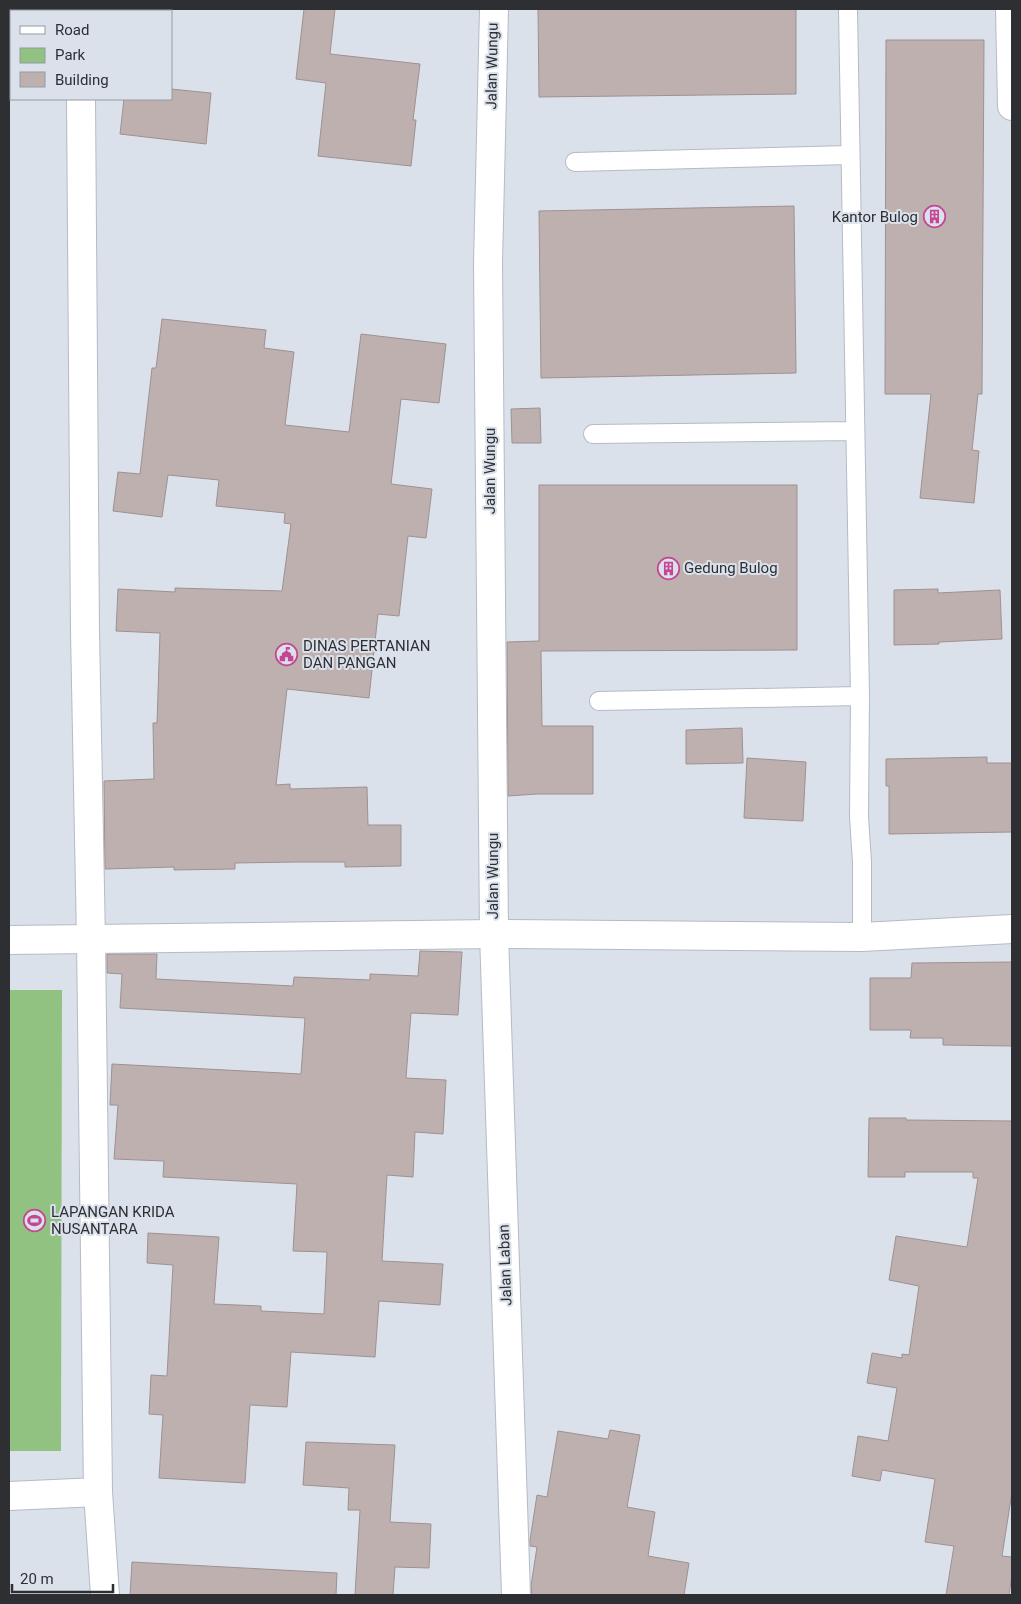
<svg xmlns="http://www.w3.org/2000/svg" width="1021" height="1604" viewBox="0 0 1021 1604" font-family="Roboto,sans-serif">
	<rect width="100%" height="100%" fill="#dbe1eb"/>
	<path fill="#92c282" d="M 9,990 L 62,990 L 61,1451 L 9,1451 Z"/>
	<path fill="#bdb0af" stroke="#9e9190" d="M 304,9 L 335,9 L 330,54 L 420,64 L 413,120 L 416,120 L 411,166 L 318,156 L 326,83 L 296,79 Z
		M 538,9 L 796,9 L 796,94 L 539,97 Z
		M 886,40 L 984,40 L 982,394 L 978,394 L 972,450 L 979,451 L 974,503 L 920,498 L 931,394 L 885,394 Z
		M 171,89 L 211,93 L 206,144 L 120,134 L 124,99 L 171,99 Z
		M 794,206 L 796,373 L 541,378 L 539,211 Z
		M 162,319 L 266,330 L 264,348 L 294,352 L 285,425 L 349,432 L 361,334 L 446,344 L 439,403 L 401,399 L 391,484 L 432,489 L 426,538 L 408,536 L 399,616 L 378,614 L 369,698 L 287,689 L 276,785 L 290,784 L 290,789 L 367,787 L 368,825 L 401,825 L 401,866 L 345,867 L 345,862 L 297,862 L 235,863 L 235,869 L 174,870 L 174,867 L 105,869 L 104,781 L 154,779 L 153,723 L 157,723 L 160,633 L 116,631 L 118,589 L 175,592 L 175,588 L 282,591 L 291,524 L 284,523 L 285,513 L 216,506 L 219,480 L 168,475 L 162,517 L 113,511 L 118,472 L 140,474 L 152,368 L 156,368 Z
		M 540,408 L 541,443 L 512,443 L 511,409 Z
		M 539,485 L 797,485 L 797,650 L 541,651 L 542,726 L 593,726 L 593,794 L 537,794 L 508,796 L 507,642 L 539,641 Z
		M 938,589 L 938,593 L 1000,590 L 1002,639 L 939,642 L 939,644 L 894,645 L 894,590 Z
		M 742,728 L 743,763 L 686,764 L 686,730 Z
		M 987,757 L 987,763 L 1012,763 L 1012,832 L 889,834 L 889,786 L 886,786 L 886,759 Z
		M 747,758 L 806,762 L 803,821 L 744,818 Z
		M 420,951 L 462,952 L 458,1015 L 411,1013 L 406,1078 L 446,1080 L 443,1134 L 415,1132 L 413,1177 L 387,1175 L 382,1261 L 443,1264 L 440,1305 L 379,1301 L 375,1357 L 291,1352 L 287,1407 L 250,1405 L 245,1483 L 159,1478 L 163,1415 L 149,1414 L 151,1375 L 167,1376 L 173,1265 L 147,1263 L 148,1233 L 219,1237 L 214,1304 L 261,1306 L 261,1311 L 324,1314 L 327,1252 L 293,1251 L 297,1184 L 163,1177 L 164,1161 L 114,1159 L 118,1105 L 110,1105 L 112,1064 L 301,1074 L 305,1018 L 120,1008 L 122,974 L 107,973 L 107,954 L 157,954 L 156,979 L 293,986 L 294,977 L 370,980 L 370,974 L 418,976 Z
		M 1012,962 L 1012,1046 L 943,1045 L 943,1038 L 910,1038 L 911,1030 L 870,1030 L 870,978 L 911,978 L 912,963 Z
		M 869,1118 L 906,1118 L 906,1120 L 1012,1121 L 1012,1492 L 1002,1556 L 1012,1557 L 1012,1576 L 1009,1595 L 946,1595 L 954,1546 L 925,1542 L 935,1479 L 882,1470 L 880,1481 L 852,1476 L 858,1436 L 888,1441 L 897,1388 L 867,1383 L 872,1353 L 902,1358 L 902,1354 L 909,1355 L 919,1286 L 889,1280 L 896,1236 L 967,1247 L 978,1178 L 973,1178 L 973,1172 L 905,1172 L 905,1177 L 868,1177 Z
		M 610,1430 L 640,1435 L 627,1507 L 655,1512 L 648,1556 L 689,1563 L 684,1595 L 532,1595 L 531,1586 L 537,1547 L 530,1546 L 530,1540 L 537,1495 L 547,1497 L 558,1431 L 608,1439 Z
		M 306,1442 L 395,1445 L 390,1522 L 431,1524 L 429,1568 L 395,1567 L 393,1595 L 355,1595 L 360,1510 L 348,1510 L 349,1488 L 303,1485 Z
		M 132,1562 L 337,1573 L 336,1595 L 130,1595 Z"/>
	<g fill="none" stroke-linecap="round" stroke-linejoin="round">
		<defs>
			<path id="service" d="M 848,9 L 860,696 L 859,817 L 862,862 L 862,937
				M 575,162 L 850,155
				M 593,434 L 855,431
				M 599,701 L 860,696"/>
			<path id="minor" d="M 81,9 L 81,11
				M 494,9 L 488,263 L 494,934
				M 1010,9 L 1012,106
				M 81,99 L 85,632 L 91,940 L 98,1492 L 105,1595
				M 9,1496 L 98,1492"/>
			<path id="tertiary" d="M 494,934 L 516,1595"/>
			<path id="trunk" d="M 9,940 L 494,934 L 862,937 L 1012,929"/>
		</defs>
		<use href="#service" stroke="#b5bbc4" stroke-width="20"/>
		<use href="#minor" stroke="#b5bbc4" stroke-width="30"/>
		<use href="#tertiary" stroke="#b5bbc4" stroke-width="30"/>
		<use href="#trunk" stroke="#b5bbc4" stroke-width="30"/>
		<use href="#service" stroke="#fff" stroke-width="18"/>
		<use href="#minor" stroke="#fff" stroke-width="28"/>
		<use href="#tertiary" stroke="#fff" stroke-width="28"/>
		<use href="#trunk" stroke="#fff" stroke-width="28"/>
	</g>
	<defs>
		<symbol id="building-ring" viewBox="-11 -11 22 22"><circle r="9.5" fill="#dbe1eb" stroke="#c54693" stroke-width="1.5"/><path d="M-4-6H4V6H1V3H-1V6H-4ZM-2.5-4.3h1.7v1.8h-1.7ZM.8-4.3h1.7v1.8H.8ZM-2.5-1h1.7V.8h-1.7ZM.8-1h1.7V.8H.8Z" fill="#c54693"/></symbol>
		<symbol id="civic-ring" viewBox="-11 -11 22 22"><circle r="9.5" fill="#dbe1eb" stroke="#c54693" stroke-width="1.5"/><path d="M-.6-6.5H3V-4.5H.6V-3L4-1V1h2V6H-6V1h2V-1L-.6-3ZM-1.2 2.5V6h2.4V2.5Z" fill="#c54693"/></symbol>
		<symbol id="stadium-ring" viewBox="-11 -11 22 22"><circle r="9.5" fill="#dbe1eb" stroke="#c54693" stroke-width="1.5"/><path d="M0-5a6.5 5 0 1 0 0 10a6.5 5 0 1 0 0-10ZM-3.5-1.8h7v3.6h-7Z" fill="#c54693"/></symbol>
	</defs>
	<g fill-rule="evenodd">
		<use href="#building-ring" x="922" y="204" width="25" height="25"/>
		<use href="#building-ring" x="656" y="556" width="25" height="25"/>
		<use href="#civic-ring" x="274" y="642" width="25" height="25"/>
		<use href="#stadium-ring" x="22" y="1208" width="25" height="25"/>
	</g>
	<g text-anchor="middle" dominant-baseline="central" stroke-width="4" stroke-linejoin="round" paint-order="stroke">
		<g font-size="15" fill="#2d2f33" stroke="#dbe1eb">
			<text transform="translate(492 66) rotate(-89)">Jalan Wungu</text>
			<text transform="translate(490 471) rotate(-90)">Jalan Wungu</text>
			<text transform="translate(493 876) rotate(-90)">Jalan Wungu</text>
			<text transform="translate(505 1265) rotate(-92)">Jalan Laban</text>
		</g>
		<g font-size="15" fill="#2d2f33" stroke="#dbe1eb" text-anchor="start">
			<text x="918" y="217" text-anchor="end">Kantor Bulog</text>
			<text x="684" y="568">Gedung Bulog</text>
			<text x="303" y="646">DINAS PERTANIAN<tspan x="303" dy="17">DAN PANGAN</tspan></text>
			<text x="51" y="1212">LAPANGAN KRIDA<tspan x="51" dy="17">NUSANTARA</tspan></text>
		</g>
	</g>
	<rect width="1021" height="1604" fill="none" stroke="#2d2f33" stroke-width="20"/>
	<rect x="10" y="10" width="162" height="90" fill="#dbe1eb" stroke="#959aa1"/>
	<rect x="20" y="26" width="25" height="8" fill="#ffffff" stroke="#959aa1"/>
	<text x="55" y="35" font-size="15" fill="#2d2f33">Road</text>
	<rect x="20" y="48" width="25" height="15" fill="#92c282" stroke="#959aa1"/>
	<text x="55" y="60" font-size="15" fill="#2d2f33">Park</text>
	<rect x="20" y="72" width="25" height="15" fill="#bdb0af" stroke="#959aa1"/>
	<text x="55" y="85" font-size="15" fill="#2d2f33">Building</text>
	<path d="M12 1584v8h101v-8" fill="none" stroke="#2d2f33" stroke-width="2.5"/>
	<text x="20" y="1584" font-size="15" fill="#2d2f33" stroke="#dbe1eb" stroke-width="4" paint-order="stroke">20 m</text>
</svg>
